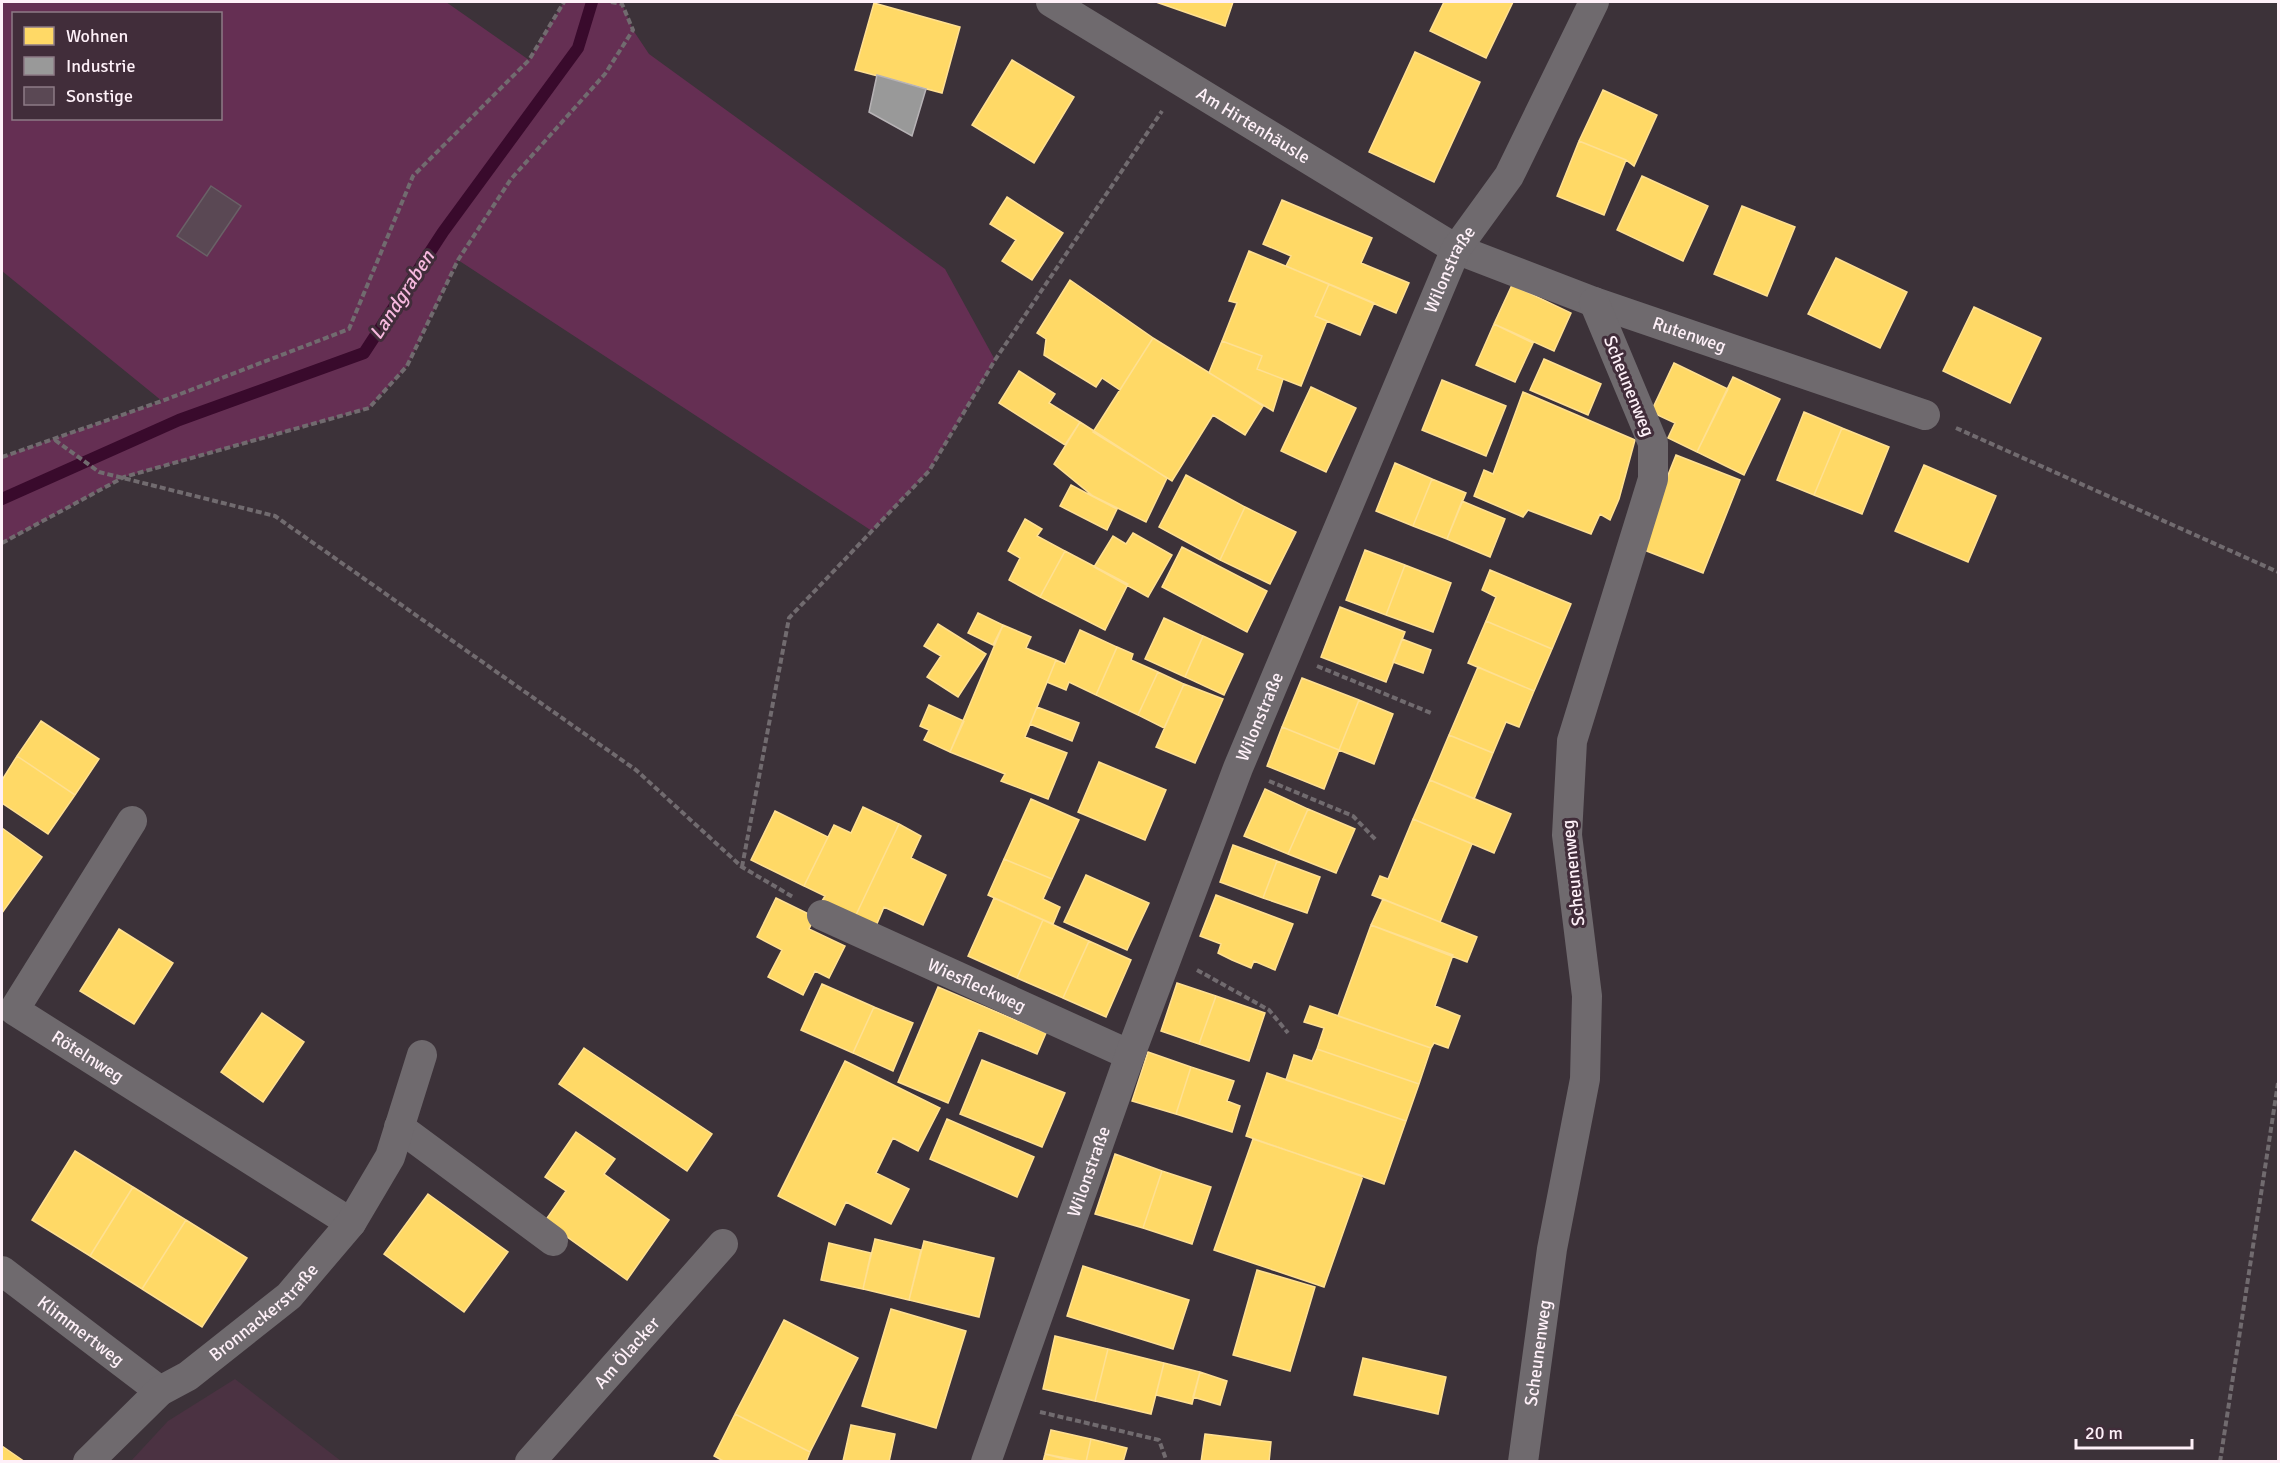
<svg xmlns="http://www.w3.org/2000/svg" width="2280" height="1463" viewBox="0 0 2280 1463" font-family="Signika,sans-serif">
	<rect width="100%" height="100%" fill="#3c3239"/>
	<path fill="#4b3242" d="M 235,1379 L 341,1461 L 131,1461 L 168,1421 Z"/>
	<path fill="#652f53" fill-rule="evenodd" d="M 2,2 L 446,2 L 529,60 L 564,2 L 611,2 L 622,4 L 633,30 L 649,54 L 945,269 L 995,360 L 929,471 L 872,531 L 458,260 L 407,366 L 369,408 L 124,477 L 2,543 L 2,457 L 162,401 L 2,271 ZM 14,14 L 220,14 L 220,118 L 14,118 Z"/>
	<path fill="#ffd966" stroke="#ffe092" stroke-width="1.5" d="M 1156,2 L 1233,2 L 1225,26 Z
		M 1444,2 L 1513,2 L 1486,58 L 1430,31 Z
		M 874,3 L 960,27 L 942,93 L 855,70 Z
		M 1415,52 L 1480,82 L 1434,182 L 1369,152 Z
		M 1012,60 L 1074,97 L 1034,163 L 972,125 Z
		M 1603,90 L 1657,115 L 1634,166 L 1626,160 L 1579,141 Z
		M 1579,141 L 1626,160 L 1604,215 L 1557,196 Z
		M 1642,176 L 1708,206 L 1683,261 L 1617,230 Z
		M 1007,197 L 1063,233 L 1032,280 L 1002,261 L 1016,240 L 990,224 Z
		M 1282,200 L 1372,238 L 1361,263 L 1409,283 L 1396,313 L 1286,266 L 1291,256 L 1263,244 Z
		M 1742,206 L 1795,227 L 1767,296 L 1714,274 Z
		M 1249,251 L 1329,284 L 1315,316 L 1327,321 L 1301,386 L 1257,369 L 1262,356 L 1222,341 L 1237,303 L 1229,301 Z
		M 1836,258 L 1907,292 L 1880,348 L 1808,314 Z
		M 1070,280 L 1153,338 L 1120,390 L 1102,378 L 1096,387 L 1044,355 L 1046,339 L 1037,333 Z
		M 1329,284 L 1374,303 L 1360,335 L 1315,316 Z
		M 1512,285 L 1571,313 L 1554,351 L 1494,324 Z
		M 1974,307 L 2041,338 L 2010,403 L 1943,371 Z
		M 1494,324 L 1533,343 L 1515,382 L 1476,365 Z
		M 1153,338 L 1263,406 L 1245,435 L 1213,415 L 1172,481 L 1093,432 Z
		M 1222,341 L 1262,356 L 1257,369 L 1283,379 L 1273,411 L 1209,373 Z
		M 1544,359 L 1601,384 L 1588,415 L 1530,390 Z
		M 1674,363 L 1728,389 L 1697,452 L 1668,438 L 1675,423 L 1651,412 Z
		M 1019,371 L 1055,394 L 1049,403 L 1080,422 L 1065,445 L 999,403 Z
		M 1733,377 L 1780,399 L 1744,475 L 1697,452 Z
		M 1442,380 L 1506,406 L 1486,456 L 1422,430 Z
		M 1311,387 L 1356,408 L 1326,472 L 1281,451 Z
		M 1523,392 L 1635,440 L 1619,499 L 1610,520 L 1600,514 L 1591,534 L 1528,510 L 1523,517 L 1474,496 L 1484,470 L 1493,474 Z
		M 1804,412 L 1842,428 L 1814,495 L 1777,480 Z
		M 1080,422 L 1167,478 L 1146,522 L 1093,496 L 1054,464 Z
		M 1842,428 L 1889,447 L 1862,514 L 1814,495 Z
		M 1676,455 L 1740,480 L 1703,573 L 1639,548 Z
		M 1395,463 L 1432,479 L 1413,526 L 1376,511 Z
		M 1924,465 L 1996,496 L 1968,562 L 1895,531 Z
		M 1186,475 L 1245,507 L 1220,560 L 1159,527 Z
		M 1432,479 L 1466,493 L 1447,539 L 1413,526 Z
		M 1071,485 L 1117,509 L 1107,530 L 1060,506 Z
		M 1462,501 L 1505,519 L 1490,557 L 1447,539 Z
		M 1245,507 L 1296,532 L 1270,584 L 1220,560 Z
		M 1025,519 L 1042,529 L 1037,536 L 1065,551 L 1040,597 L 1009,580 L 1020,558 L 1008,551 Z
		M 1133,533 L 1172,555 L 1148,597 L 1094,567 L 1113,536 L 1126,544 Z
		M 1182,547 L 1267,591 L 1247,632 L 1162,587 Z
		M 1365,550 L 1405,565 L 1386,615 L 1346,600 Z
		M 1065,551 L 1128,584 L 1105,630 L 1040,597 Z
		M 1405,565 L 1451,583 L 1433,632 L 1386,615 Z
		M 1490,570 L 1571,604 L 1552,649 L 1486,621 L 1496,597 L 1482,590 Z
		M 1340,607 L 1405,632 L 1386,682 L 1321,657 Z
		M 978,613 L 1003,625 L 993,645 L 968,633 Z
		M 1164,618 L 1203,636 L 1185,677 L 1145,659 Z
		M 1486,621 L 1552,649 L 1534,691 L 1468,663 Z
		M 938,624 L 986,654 L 958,697 L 927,677 L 941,656 L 924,646 Z
		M 1003,625 L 1031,637 L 1026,648 L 1056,660 L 1025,737 L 1067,753 L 1048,799 L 1001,781 L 1005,774 L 950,752 Z
		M 1080,630 L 1117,647 L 1096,695 L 1069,682 L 1066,690 L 1047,682 L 1056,660 L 1065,664 Z
		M 1203,636 L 1243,654 L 1224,695 L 1185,677 Z
		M 1402,639 L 1431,650 L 1423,673 L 1393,662 Z
		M 1117,647 L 1133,654 L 1131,660 L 1158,672 L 1138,715 L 1096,695 Z
		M 1478,667 L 1534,691 L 1519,727 L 1506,722 L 1493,753 L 1449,735 Z
		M 1158,672 L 1184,684 L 1164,728 L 1138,715 Z
		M 1302,678 L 1359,700 L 1339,750 L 1282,727 Z
		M 1184,684 L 1223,699 L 1195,763 L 1156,747 Z
		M 1359,700 L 1393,714 L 1374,764 L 1339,750 Z
		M 929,705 L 964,721 L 950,752 L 924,740 L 929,730 L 920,726 Z
		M 1037,707 L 1079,723 L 1072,741 L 1030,724 Z
		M 41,721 L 99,759 L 75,795 L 17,756 Z
		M 1282,727 L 1339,750 L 1324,789 L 1267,766 Z
		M 1449,735 L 1493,753 L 1474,799 L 1430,780 Z
		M 17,756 L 75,795 L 48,834 L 2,803 L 2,780 Z
		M 1099,762 L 1166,790 L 1145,840 L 1078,812 Z
		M 1430,780 L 1511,814 L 1494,853 L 1413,819 Z
		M 1265,789 L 1308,809 L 1288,854 L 1244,836 Z
		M 1031,799 L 1079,820 L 1052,879 L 1004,859 Z
		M 863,807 L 899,824 L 855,917 L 822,901 L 825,896 L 804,886 L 834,825 L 851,833 Z
		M 1308,809 L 1355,829 L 1336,873 L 1288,854 Z
		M 775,811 L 828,837 L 804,886 L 751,860 Z
		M 1413,819 L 1472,844 L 1440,922 L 1372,895 L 1380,876 L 1388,879 Z
		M 899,824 L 921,836 L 911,858 L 946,875 L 923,925 L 884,907 L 876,926 L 855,917 Z
		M 2,828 L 42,857 L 2,913 Z
		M 1233,845 L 1277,861 L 1263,898 L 1220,882 Z
		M 1004,859 L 1052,879 L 1043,899 L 1060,907 L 1053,924 L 988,895 Z
		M 1277,861 L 1320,877 L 1307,913 L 1263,898 Z
		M 1086,875 L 1149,903 L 1127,950 L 1064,922 Z
		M 1216,895 L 1293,924 L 1275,970 L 1254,961 L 1251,968 L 1232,960 L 1218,953 L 1221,944 L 1200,936 Z
		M 776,898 L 815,917 L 809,929 L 845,946 L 829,978 L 815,971 L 803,995 L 768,977 L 782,950 L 757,937 Z
		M 994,898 L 1043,920 L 1017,978 L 968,956 Z
		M 1383,899 L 1477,937 L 1467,962 L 1371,925 Z
		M 1043,920 L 1089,941 L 1063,998 L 1017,978 Z
		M 1371,925 L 1453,955 L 1435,1006 L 1460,1016 L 1448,1048 L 1434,1043 L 1431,1048 L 1338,1016 Z
		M 119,929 L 173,963 L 134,1024 L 80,991 Z
		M 1089,941 L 1131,960 L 1106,1017 L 1063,998 Z
		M 1177,983 L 1216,996 L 1199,1044 L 1161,1031 Z
		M 822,984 L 874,1007 L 853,1053 L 801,1030 Z
		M 938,987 L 1046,1033 L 1037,1054 L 979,1030 L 948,1103 L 898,1082 Z
		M 1216,996 L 1265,1013 L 1249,1061 L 1199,1044 Z
		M 1310,1006 L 1431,1048 L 1419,1084 L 1317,1049 L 1324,1028 L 1304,1022 Z
		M 874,1007 L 913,1023 L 893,1071 L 853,1053 Z
		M 262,1013 L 304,1042 L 263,1102 L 221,1072 Z
		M 584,1048 L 712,1134 L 687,1171 L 559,1084 Z
		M 1317,1049 L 1419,1084 L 1406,1121 L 1286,1080 L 1294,1055 L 1312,1061 Z
		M 1148,1052 L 1191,1067 L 1176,1114 L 1132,1101 Z
		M 982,1060 L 1065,1093 L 1042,1147 L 960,1114 Z
		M 845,1061 L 940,1108 L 918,1151 L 893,1138 L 876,1173 L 909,1189 L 891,1224 L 846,1202 L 835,1225 L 778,1196 Z
		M 1191,1067 L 1234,1081 L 1227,1101 L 1240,1106 L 1232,1132 L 1176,1114 Z
		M 1267,1073 L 1406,1121 L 1384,1184 L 1246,1136 Z
		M 947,1119 L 1034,1157 L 1017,1197 L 930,1159 Z
		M 576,1132 L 615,1159 L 604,1174 L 669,1220 L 627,1280 L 545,1221 L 566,1191 L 545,1177 Z
		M 1253,1139 L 1363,1176 L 1324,1287 L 1214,1250 Z
		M 75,1151 L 133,1187 L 90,1256 L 32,1220 Z
		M 1115,1154 L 1162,1171 L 1143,1228 L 1095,1214 Z
		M 1162,1171 L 1211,1187 L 1192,1244 L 1143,1228 Z
		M 133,1187 L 186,1220 L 142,1289 L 90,1256 Z
		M 428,1194 L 508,1252 L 464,1312 L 384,1254 Z
		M 186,1220 L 247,1258 L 202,1327 L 142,1289 Z
		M 875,1239 L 921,1250 L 909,1300 L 863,1289 Z
		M 924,1241 L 994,1258 L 979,1317 L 909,1300 Z
		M 829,1243 L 871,1253 L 863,1289 L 821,1280 Z
		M 1083,1266 L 1189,1300 L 1173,1349 L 1067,1316 Z
		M 1257,1270 L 1315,1287 L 1290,1371 L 1233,1355 Z
		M 891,1309 L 966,1331 L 936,1428 L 862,1406 Z
		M 784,1320 L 858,1358 L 810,1452 L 735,1414 Z
		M 1055,1336 L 1108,1349 L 1095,1401 L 1043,1389 Z
		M 1108,1349 L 1164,1363 L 1151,1414 L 1095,1401 Z
		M 1363,1358 L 1446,1377 L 1438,1414 L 1354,1395 Z
		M 1164,1363 L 1200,1372 L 1192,1404 L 1156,1395 Z
		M 1200,1372 L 1227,1381 L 1220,1405 L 1193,1397 Z
		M 735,1414 L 810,1452 L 806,1462 L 725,1462 L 714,1456 Z
		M 851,1425 L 895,1434 L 889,1462 L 843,1461 Z
		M 1051,1430 L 1091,1439 L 1086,1462 L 1045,1454 Z
		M 1205,1434 L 1271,1442 L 1269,1462 L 1201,1462 Z
		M 1091,1439 L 1127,1448 L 1123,1462 L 1086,1462 Z
		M 2,1446 L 25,1462 L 2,1462 Z
		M 1045,1454 L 1076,1462 L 1043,1462 Z"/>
	<path fill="#999" stroke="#b7b3b6" stroke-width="1.5" d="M 877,75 L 926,89 L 912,136 L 869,112 Z"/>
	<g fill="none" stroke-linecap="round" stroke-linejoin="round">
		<path stroke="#390a2c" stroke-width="12" d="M 2,499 L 179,420 L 364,353 L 443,232 L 578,48 L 592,2"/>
	</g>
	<path fill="#5a4854" stroke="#6a6167" stroke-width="1.5" d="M 211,186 L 241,206 L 207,256 L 177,236 Z"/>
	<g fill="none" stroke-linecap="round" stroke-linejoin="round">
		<path stroke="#716b6f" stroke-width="4" stroke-dasharray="6 3" stroke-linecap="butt" d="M 1956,428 L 2278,572
			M 55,440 L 99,472 L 275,516 L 636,770 L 742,867 L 793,897
			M 2,457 L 162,401 L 349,329 L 413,176 L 529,60 L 564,2
			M 2,543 L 124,477 L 369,408 L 407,366 L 458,260 L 511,179 L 605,74 L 633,30 L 622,4 L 611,2
			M 1317,666 L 1431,713
			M 1269,781 L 1353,816 L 1376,840
			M 742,867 L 789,618 L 929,471 L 995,360 L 1162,111
			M 1197,970 L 1269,1010 L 1288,1033
			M 1040,1412 L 1159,1440 L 1167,1462
			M 2220,1462 L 2278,1083"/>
		<g stroke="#6f6a6e" stroke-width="30">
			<path id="s1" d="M 1051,2 L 1456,249 L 1594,302 L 1925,415"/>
			<path id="s2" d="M 132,821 L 14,1010 L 351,1223"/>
			<path id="s3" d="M 822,915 L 1130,1055"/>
			<path d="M 399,1127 L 553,1241"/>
			<path id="s4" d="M 2,1271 L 160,1391"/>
			<path id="s5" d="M 88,1462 L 160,1391 L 188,1376 L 289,1296 L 351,1223 L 390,1157 L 422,1055"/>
			<path id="s6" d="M 530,1462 L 723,1244"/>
			<path id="s7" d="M 986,1462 L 1130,1055 L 1238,768 L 1456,249 L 1509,176 L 1594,2"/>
			<path id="s8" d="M 1523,1462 L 1552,1249 L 1585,1079 L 1587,996 L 1567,835 L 1572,741 L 1653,479 L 1653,443 L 1594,302"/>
		</g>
	</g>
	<g text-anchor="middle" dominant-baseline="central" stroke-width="6" stroke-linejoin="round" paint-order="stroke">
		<g font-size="18" fill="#fef0f8" stroke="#412d3a">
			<text stroke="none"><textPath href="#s1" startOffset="237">Am Hirtenhäusle</textPath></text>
			<text stroke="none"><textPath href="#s7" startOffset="1280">Wilonstraße</textPath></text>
			<text stroke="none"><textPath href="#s1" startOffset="723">Rutenweg</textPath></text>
			<text transform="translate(1629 386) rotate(68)">Scheunenweg</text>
			<text stroke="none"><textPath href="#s7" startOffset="794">Wilonstraße</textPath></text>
			<text transform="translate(1573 873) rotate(-96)">Scheunenweg</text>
			<text stroke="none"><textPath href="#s3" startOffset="170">Wiesfleckweg</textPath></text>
			<text stroke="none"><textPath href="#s2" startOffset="310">Rötelnweg</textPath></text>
			<text stroke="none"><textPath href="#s7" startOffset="308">Wilonstraße</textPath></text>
			<text stroke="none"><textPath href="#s5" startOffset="232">Bronnackerstraße</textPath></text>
			<text stroke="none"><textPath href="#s4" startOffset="99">Klimmertweg</textPath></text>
			<text stroke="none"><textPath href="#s6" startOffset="146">Am Ölacker</textPath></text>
			<text stroke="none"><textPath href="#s8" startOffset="110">Scheunenweg</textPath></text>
		</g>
		<g font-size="20" font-style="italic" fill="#f6b8de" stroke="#412d3a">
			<text transform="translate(402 295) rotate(-57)">Landgraben</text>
		</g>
	</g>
	<rect width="2280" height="1463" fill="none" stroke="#fef0f8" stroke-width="6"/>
	<rect x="12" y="12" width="210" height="108" fill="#412d3a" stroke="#8d7b86" stroke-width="1.5"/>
	<rect x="24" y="27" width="30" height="18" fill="#ffd966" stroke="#8d7b86" stroke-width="1.5"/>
	<text x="66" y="42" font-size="18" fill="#fef0f8">Wohnen</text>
	<rect x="24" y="57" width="30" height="18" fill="#999999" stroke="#8d7b86" stroke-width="1.5"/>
	<text x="66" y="72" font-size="18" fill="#fef0f8">Industrie</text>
	<rect x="24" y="87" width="30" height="18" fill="#5a4854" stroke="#8d7b86" stroke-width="1.5"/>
	<text x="66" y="102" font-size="18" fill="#fef0f8">Sonstige</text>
	<path d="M2076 1439v9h116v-9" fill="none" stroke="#fef0f8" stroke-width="3"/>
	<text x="2085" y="1439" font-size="18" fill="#fef0f8" stroke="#412d3a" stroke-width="4.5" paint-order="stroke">20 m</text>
</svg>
